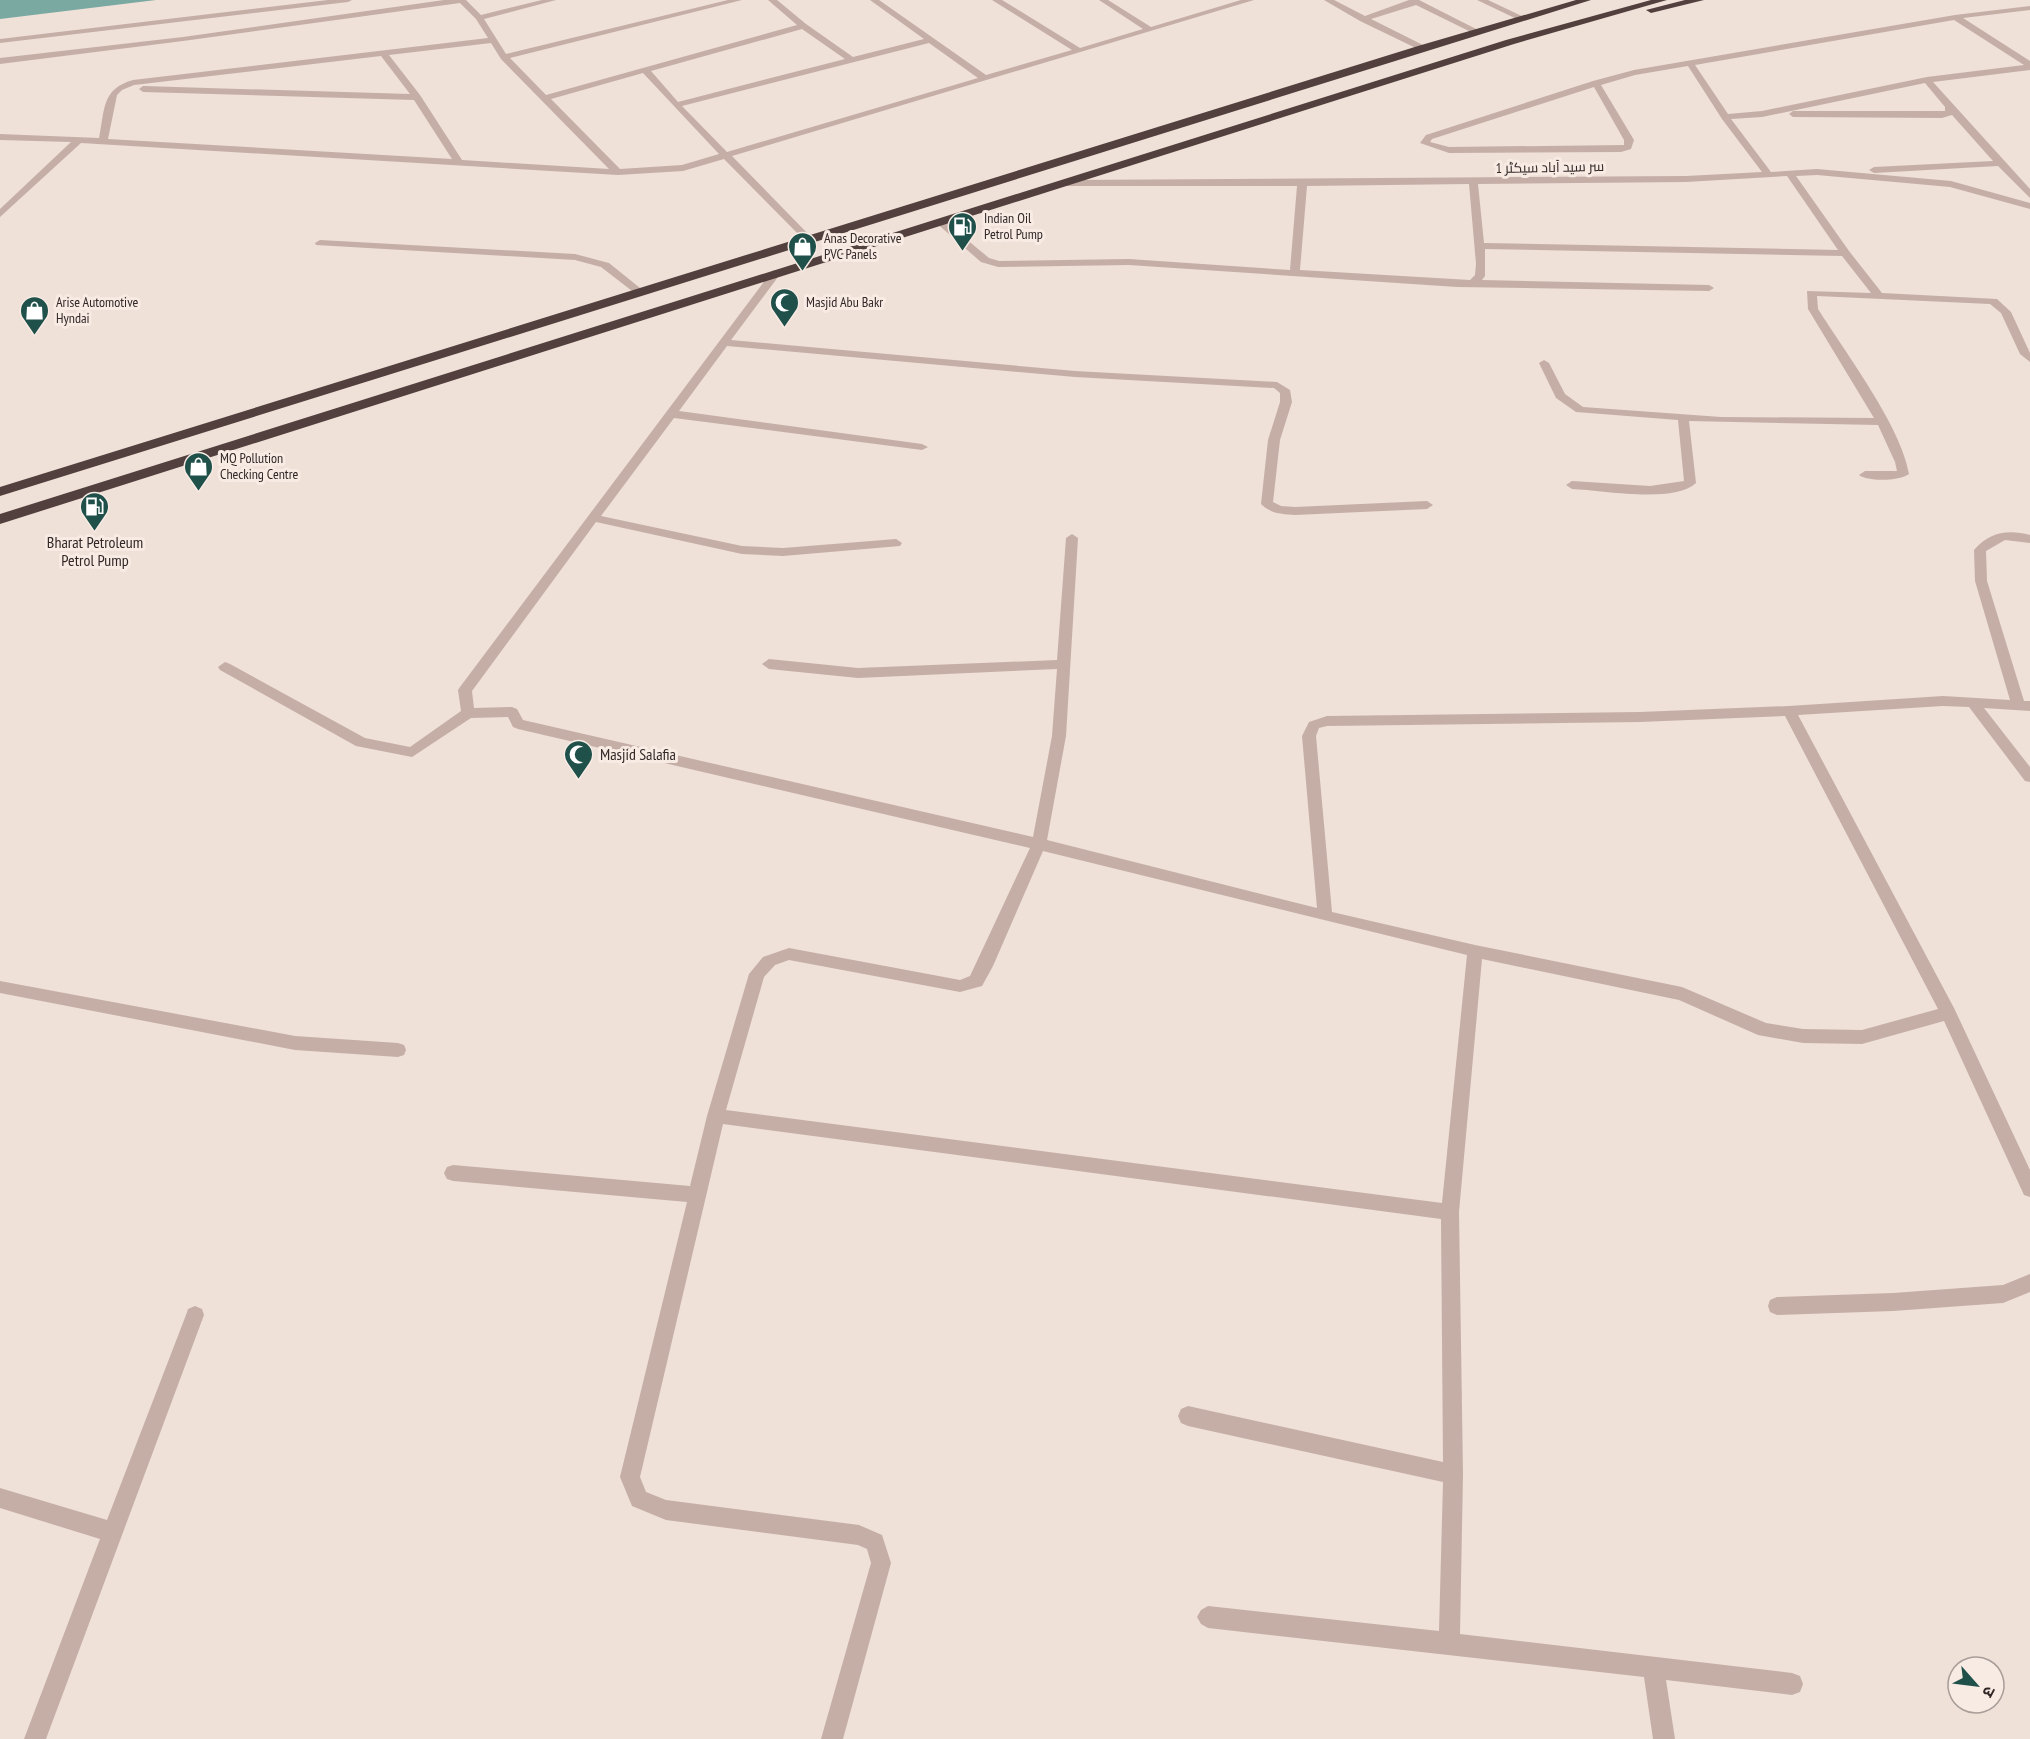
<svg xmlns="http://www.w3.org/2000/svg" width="2030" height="1739" viewBox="0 0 2030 1739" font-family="'PT Sans Narrow',Cairo,'Noto Sans Devanagari',sans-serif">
	<rect width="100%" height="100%" fill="#efe0d8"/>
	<path fill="#7aa9a2" d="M 0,0 L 156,0 L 0,19 Z"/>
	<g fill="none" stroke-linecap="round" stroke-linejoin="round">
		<path fill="#c5aea6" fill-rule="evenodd" d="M 328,0 L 352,0 L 348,2 L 0,43 L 0,39 Z
			M 444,0 L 466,0 L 481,15 L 542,0 L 556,0 L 484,19 L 506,54 L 728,0 L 742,0 L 510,58 L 546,95 L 797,25 L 768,0 L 777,0 L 806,24 L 853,57 L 924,39 L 870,0 L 879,0 L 986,75 L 1072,50 L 992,0 L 1002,0 L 1080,48 L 1143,29 L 1099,0 L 1108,0 L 1151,27 L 1241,0 L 1254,0 L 732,156 L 811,237 L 813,239 L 808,242 L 805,241 L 724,159 L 683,171 L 618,175 L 81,143 L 0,217 L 0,209 L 71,142 L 0,140 L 0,134 L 99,138 C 105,110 101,89 133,80 L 488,38 L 476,19 L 460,3 L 183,41 L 0,64 L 0,58 L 183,37 ZM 802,29 L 845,59 L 678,102 L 651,71 ZM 491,43 L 501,59 L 609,169 L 462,160 L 420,95 L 389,55 ZM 929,43 L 978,78 L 727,152 L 682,106 ZM 381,56 L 410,94 L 143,86 L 139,89 L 143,92 L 414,100 L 452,159 L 108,139 L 117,95 L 122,90 L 134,85 ZM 643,73 L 719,154 L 682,165 L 620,169 L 551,99 Z
			M 1324,0 L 1334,0 L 1365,16 L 1409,0 L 1419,0 L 1482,32 L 1475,34 L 1416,5 L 1371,19 L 1425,46 L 1425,50 L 1422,51 L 1360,21 Z
			M 1477,0 L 1488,0 L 1526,18 L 1519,20 Z
			M 2030,6 L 2030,10 L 1963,18 L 2030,61 L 2030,70 L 1933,82 L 2030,189 L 2030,198 L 1998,166 L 1874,173 L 1869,170 L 1874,167 L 1993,161 L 1952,115 L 1942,118 L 1793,117 L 1789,114 L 1793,111 L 1945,111 L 1945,107 L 1925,83 L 1762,117 L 1731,119 L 1771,172 L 1817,169 L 1951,181 L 2030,203 L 2030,209 L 1950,187 L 1817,175 L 1796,176 L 1849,251 L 1882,293 L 1997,299 L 2011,312 L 2030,353 L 2030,362 L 2020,354 L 2001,313 L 1990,304 L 1817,296 L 1818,309 C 1845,352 1901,426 1909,474 C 1900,481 1868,482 1859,475 L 1865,471 L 1897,471 L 1895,462 L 1878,425 L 1689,421 L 1696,483 C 1674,504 1601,490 1572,489 L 1566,485 L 1572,481 L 1650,486 L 1684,481 L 1678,420 L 1576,412 L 1556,398 L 1539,363 L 1544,360 L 1549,363 L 1565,394 L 1583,407 L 1721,417 L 1874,418 L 1808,309 L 1807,291 L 1871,293 L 1842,256 L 1485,249 L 1485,276 L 1482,280 L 1709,285 L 1714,288 L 1709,291 L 1457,287 L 1129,265 L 998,267 L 981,262 L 934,221 L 942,219 L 989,258 L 999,261 L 1129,259 L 1290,270 L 1297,186 L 1066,186 L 1061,183 L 1066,180 L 1686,176 L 1762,172 L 1722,119 L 1688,66 L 1635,75 L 1601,85 L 1634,140 L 1631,149 L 1621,152 L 1449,153 L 1420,143 L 1426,135 L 1593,81 L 1634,70 L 1955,15 ZM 1954,20 L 2024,65 L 1927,77 L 1762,111 L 1728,114 L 1695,65 ZM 1594,87 L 1624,140 L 1624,145 L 1449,147 L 1430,142 L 1432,139 ZM 1787,176 L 1838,250 L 1484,243 L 1478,184 L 1686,182 ZM 1469,184 L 1476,264 L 1475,275 L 1470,280 L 1300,270 L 1307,186 Z
			M 320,240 L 575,254 L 609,263 L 645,292 L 636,294 L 601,267 L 575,260 L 316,245 L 315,243 Z
			M 776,270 L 781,273 L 731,340 L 1075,371 L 1277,382 L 1290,390 L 1292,402 L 1280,440 L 1273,502 L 1281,506 L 1295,507 L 1427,501 L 1433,505 L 1427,509 L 1295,515 C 1282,514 1271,514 1261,504 L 1268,440 L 1280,402 L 1280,393 L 1274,388 L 1075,377 L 727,346 L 679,411 L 922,444 L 928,447 L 922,450 L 674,418 L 601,516 L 742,546 L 783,548 L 896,539 L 902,543 L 900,546 L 783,556 L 742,554 L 596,522 L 472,691 L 474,708 L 512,707 L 517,709 L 523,720 L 1033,837 L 1052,736 L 1057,669 L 858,678 L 769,669 L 762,664 L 769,659 L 858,668 L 1057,660 L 1066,538 L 1072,534 L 1078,538 L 1066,736 L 1047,840 L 1317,908 L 1302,736 L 1309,722 L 1327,716 L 1640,712 L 1789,706 L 1943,696 L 2010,700 L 1975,581 L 1974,550 C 1989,532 2008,529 2030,535 L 2030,543 L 2005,540 L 1986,551 L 1987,581 L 2024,701 L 2030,701 L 2030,711 L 1984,708 L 2030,767 L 2030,782 L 2025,781 L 1969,707 L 1943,706 L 1798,715 L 1954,1008 L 2030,1170 L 2030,1197 L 2024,1195 L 1944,1021 L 1862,1044 L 1803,1043 L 1758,1035 L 1679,1000 L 1482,959 L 1459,1212 L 1463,1474 L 1460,1634 L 1792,1673 L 1800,1676 L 1803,1684 L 1800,1692 L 1792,1695 L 1666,1680 L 1675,1739 L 1653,1739 L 1644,1677 L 1208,1628 L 1201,1624 L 1197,1617 L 1201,1610 L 1208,1606 L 1439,1631 L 1443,1482 L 1188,1426 L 1181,1423 L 1178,1416 L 1181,1409 L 1188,1406 L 1443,1462 L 1441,1219 L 723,1124 L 640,1477 L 646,1492 L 666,1500 L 859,1525 L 882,1535 L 891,1563 L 843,1739 L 821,1739 L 871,1563 L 867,1549 L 858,1545 L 666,1520 L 632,1506 L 620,1477 L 687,1202 L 453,1181 L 447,1179 L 444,1173 L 447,1167 L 453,1165 L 690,1186 L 707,1116 L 749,974 L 763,957 L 789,948 L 960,980 L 970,976 L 1030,848 L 518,729 L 513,727 L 508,717 L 471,718 L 412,757 L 356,746 L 220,670 L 218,667 L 225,662 L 230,664 L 365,738 L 410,747 L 461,711 L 458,690 L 460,687 L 772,271 ZM 1785,716 L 1938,1009 L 1862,1030 L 1803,1029 L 1766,1023 L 1682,987 L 1475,945 L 1332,912 L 1316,736 L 1319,728 L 1327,726 L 1640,722 ZM 1043,851 L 1467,955 L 1442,1203 L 726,1110 L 764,977 L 775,965 L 789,960 L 960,992 L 982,986 L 993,966 Z
			M 0,981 L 295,1036 L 398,1043 L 404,1045 L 406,1050 L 404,1055 L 398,1057 L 295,1050 L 0,993 Z
			M 2030,1274 L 2030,1292 L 2003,1303 L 1893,1311 L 1777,1315 L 1770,1312 L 1768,1306 L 1770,1300 L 1777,1297 L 1893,1293 L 2003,1285 Z
			M 195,1306 L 202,1309 L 204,1315 L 46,1739 L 24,1739 L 100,1539 L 0,1508 L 0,1488 L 107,1520 L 186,1315 L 188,1309 Z"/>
		<path fill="#52403e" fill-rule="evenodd" d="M 1576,0 L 1591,0 L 0,496 L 0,487 L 1418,46 Z
			M 1651,0 L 1667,0 L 1514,44 L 0,524 L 0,514 L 1506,40 Z
			M 1685,0 L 1704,0 L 1651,13 L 1646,10 Z"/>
	</g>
	<defs>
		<symbol id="fuel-pin" viewBox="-11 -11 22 30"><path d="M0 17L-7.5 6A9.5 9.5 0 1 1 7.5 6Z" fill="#1f504a" stroke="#f7ebe4"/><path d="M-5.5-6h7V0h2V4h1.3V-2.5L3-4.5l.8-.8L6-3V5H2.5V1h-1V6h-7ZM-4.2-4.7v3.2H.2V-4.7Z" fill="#fff"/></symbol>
		<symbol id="shop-pin" viewBox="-11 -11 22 30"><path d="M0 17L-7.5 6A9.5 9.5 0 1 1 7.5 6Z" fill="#1f504a" stroke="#f7ebe4"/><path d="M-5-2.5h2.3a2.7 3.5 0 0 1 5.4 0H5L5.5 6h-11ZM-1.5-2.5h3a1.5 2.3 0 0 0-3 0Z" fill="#fff"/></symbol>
		<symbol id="mosque-pin" viewBox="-11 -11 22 30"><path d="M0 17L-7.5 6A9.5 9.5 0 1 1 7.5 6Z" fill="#1f504a" stroke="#f7ebe4"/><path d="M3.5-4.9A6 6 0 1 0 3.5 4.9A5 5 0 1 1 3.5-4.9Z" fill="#fff"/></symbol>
	</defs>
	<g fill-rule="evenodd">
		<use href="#fuel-pin" x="946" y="210" width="33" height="45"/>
		<use href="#shop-pin" x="786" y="230" width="33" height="45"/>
		<use href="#mosque-pin" x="768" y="286" width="33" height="45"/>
		<use href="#shop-pin" x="18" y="294" width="33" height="45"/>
		<use href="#shop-pin" x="182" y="450" width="33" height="45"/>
		<use href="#fuel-pin" x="78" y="490" width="33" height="45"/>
		<use href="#mosque-pin" x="562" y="738" width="33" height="45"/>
	</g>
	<g text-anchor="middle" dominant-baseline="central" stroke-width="6" stroke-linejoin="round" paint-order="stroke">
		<g font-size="14" fill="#322726" stroke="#f7ebe4">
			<text transform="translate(1550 167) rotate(-1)">سر سید آباد سیکٹر 1</text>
		</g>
		<g font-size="14" fill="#322726" stroke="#f7ebe4" text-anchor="start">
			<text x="984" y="218">Indian Oil<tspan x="984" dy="16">Petrol Pump</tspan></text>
			<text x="824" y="238">Anas Decorative<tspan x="824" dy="16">PVC Panels</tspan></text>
			<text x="56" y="302">Arise Automotive<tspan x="56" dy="16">Hyndai</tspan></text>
			<text x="806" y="302">Masjid Abu Bakr</text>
			<text x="220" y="458">MQ Pollution<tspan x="220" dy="16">Checking Centre</tspan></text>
		</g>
		<g font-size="16" fill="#322726" stroke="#f7ebe4">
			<text x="95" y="542">Bharat Petroleum<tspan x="95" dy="18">Petrol Pump</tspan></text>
			<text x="600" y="754" text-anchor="start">Masjid Salafia</text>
		</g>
	</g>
	<g transform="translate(1976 1685) rotate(118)"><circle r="28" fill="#f7ebe4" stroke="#a89d98" stroke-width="1.5"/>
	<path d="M0-4.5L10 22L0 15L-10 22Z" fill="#1f504a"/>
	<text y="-9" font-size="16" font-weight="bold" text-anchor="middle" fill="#322726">उ</text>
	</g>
</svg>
